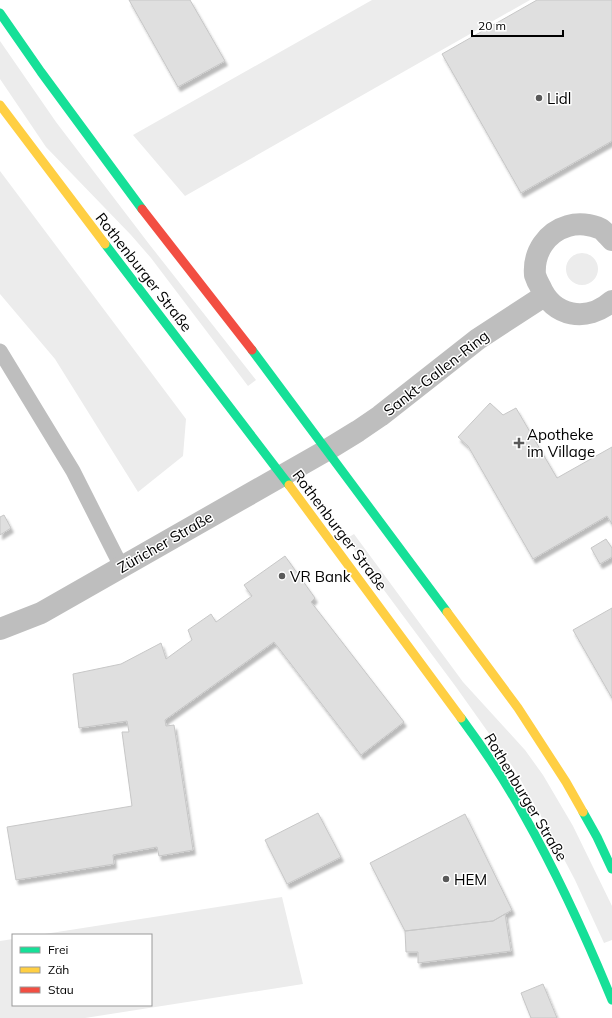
<svg xmlns="http://www.w3.org/2000/svg" width="612" height="1018" viewBox="0 0 612 1018" font-family="Mulish,sans-serif">
	<defs>
		<filter id="shadow"><feDropShadow dx="2.5" dy="4.5" stdDeviation="1" flood-color="#0004"/></filter>
	</defs>
	<rect width="100%" height="100%" fill="#fff"/>
	<path fill="#ececec" d="M 372,0 L 530,0 L 185,196 L 133,135 Z
		M 0,41 L 56,122 L 149,244 L 256,380 L 248,386 L 151,258 L 131,235 L 46,147 L 0,79 Z
		M 0,171 L 186,419 L 183,456 L 138,492 L 55,359 L 0,294 Z
		M566 269a16 16 0 1 1 32 0a16 16 0 1 1-32 0Z
		M 354,534 L 463,682 L 525,750 L 543,775 L 573,826 L 612,906 L 612,940 L 604,943 L 575,880 L 546,825 L 515,770 L 456,687 L 346,539 Z
		M 282,897 L 303,984 L 85,1018 L 0,1018 L 0,941 L 13,939 L 13,1005 L 151,1005 L 151,935 L 38,935 Z"/>
	<path fill="#dfdfdf" stroke="#c7c7c7" filter="url(#shadow)" d="M 129,0 L 190,0 L 225,61 L 178,87 Z
		M 537,0 L 612,0 L 612,141 L 521,193 L 442,54 Z
		M 490,403 L 503,415 L 516,408 L 557,478 L 612,447 L 612,524 L 607,516 L 533,559 L 468,446 L 458,437 Z
		M 4,515 L 11,528 L 0,535 L 0,517 Z
		M 606,539 L 612,548 L 612,557 L 600,564 L 591,548 Z
		M 285,556 L 315,598 L 311,602 L 404,722 L 361,755 L 274,642 L 165,720 L 166,726 L 174,725 L 193,850 L 159,856 L 157,847 L 113,855 L 114,864 L 16,880 L 7,827 L 132,806 L 122,732 L 129,732 L 127,721 L 79,728 L 73,674 L 121,664 L 161,643 L 166,659 L 192,640 L 188,630 L 211,614 L 216,622 L 252,596 L 244,585 Z
		M 612,608 L 612,698 L 573,630 Z
		M 318,813 L 341,857 L 287,884 L 265,840 Z
		M 465,814 L 512,910 L 493,921 L 405,931 L 370,863 Z
		M 505,914 L 511,951 L 418,963 L 418,952 L 406,952 L 405,931 L 493,921 Z
		M 543,984 L 557,1018 L 531,1018 L 521,993 Z"/>
	<g fill="none" stroke-linecap="round" stroke-linejoin="round">
		<path stroke="#bebebe" stroke-width="15" d="M 0,351 L 73,471 L 121,566"/>
		<path stroke="#bebebe" stroke-width="22" d="M 612,240 C 608,236 605,232 601,229 C 591,224 578,223 568,226 C 547,232 533,252 535,275 C 536,278 538,283 540,286 C 553,317 587,323 612,301
			M 0,629 L 41,613 L 327,450 L 358,431 L 380,416 L 478,339 L 544,296"/>
		<path stroke="#16e098" stroke-width="9" d="M 0,13 L 41,72 L 142,209
			M 105,244 L 289,485
			M 252,350 L 447,612
			M 461,718 C 484,749 505,781 524,815 C 558,875 586,937 612,1000
			M 583,812 L 597,837 L 612,869"/>
		<path stroke="#ffcf43" stroke-width="9" d="M 0,105 L 105,244
			M 289,485 L 461,718
			M 447,612 L 518,708 L 566,782 L 583,812"/>
		<path stroke="#f24e42" stroke-width="9" d="M 142,209 L 252,350"/>
	</g>
	<g fill="#595959" stroke="#fff" stroke-width="1.5">
		<circle cx="539" cy="98" r="4"/>
		<path d="M517 437h4v4h4v4h-4v4h-4v-4h-4v-4h4z"/>
		<circle cx="282" cy="576" r="4"/>
		<circle cx="446" cy="879" r="4"/>
	</g>
	<g text-anchor="middle" dominant-baseline="central" stroke-width="3" stroke-linejoin="round" paint-order="stroke">
		<g font-size="15" fill="#000" stroke="#fff" text-anchor="start">
			<text x="547" y="98">Lidl</text>
			<text x="527" y="434">Apotheke<tspan x="527" dy="17">im Village</tspan></text>
			<text x="290" y="576">VR Bank</text>
			<text x="454" y="879">HEM</text>
		</g>
		<g font-size="15" fill="#000" stroke="#fff">
			<text transform="translate(144 272) rotate(52)">Rothenburger Straße</text>
			<text transform="translate(436 373) rotate(-38)">Sankt-Gallen-Ring</text>
			<text transform="translate(340 530) rotate(53)">Rothenburger Straße</text>
			<text transform="translate(165 542) rotate(-30)">Züricher Straße</text>
			<text transform="translate(526 797) rotate(59)">Rothenburger Straße</text>
		</g>
	</g>
	<rect x="12" y="934" width="140" height="72" fill="#ffffff" stroke="#999999"/>
	<rect x="20" y="947" width="20" height="6" fill="#16e098" stroke="#999999"/>
	<text x="48" y="954" font-size="12" fill="#000000">Frei</text>
	<rect x="20" y="967" width="20" height="6" fill="#ffcf43" stroke="#999999"/>
	<text x="48" y="974" font-size="12" fill="#000000">Zäh</text>
	<rect x="20" y="987" width="20" height="6" fill="#f24e42" stroke="#999999"/>
	<text x="48" y="994" font-size="12" fill="#000000">Stau</text>
	<path d="M472 30v6h91v-6" fill="none" stroke="#000000" stroke-width="2"/>
	<text x="478" y="30" font-size="12" fill="#000000" stroke="#ffffff" stroke-width="3" paint-order="stroke">20 m</text>
</svg>
